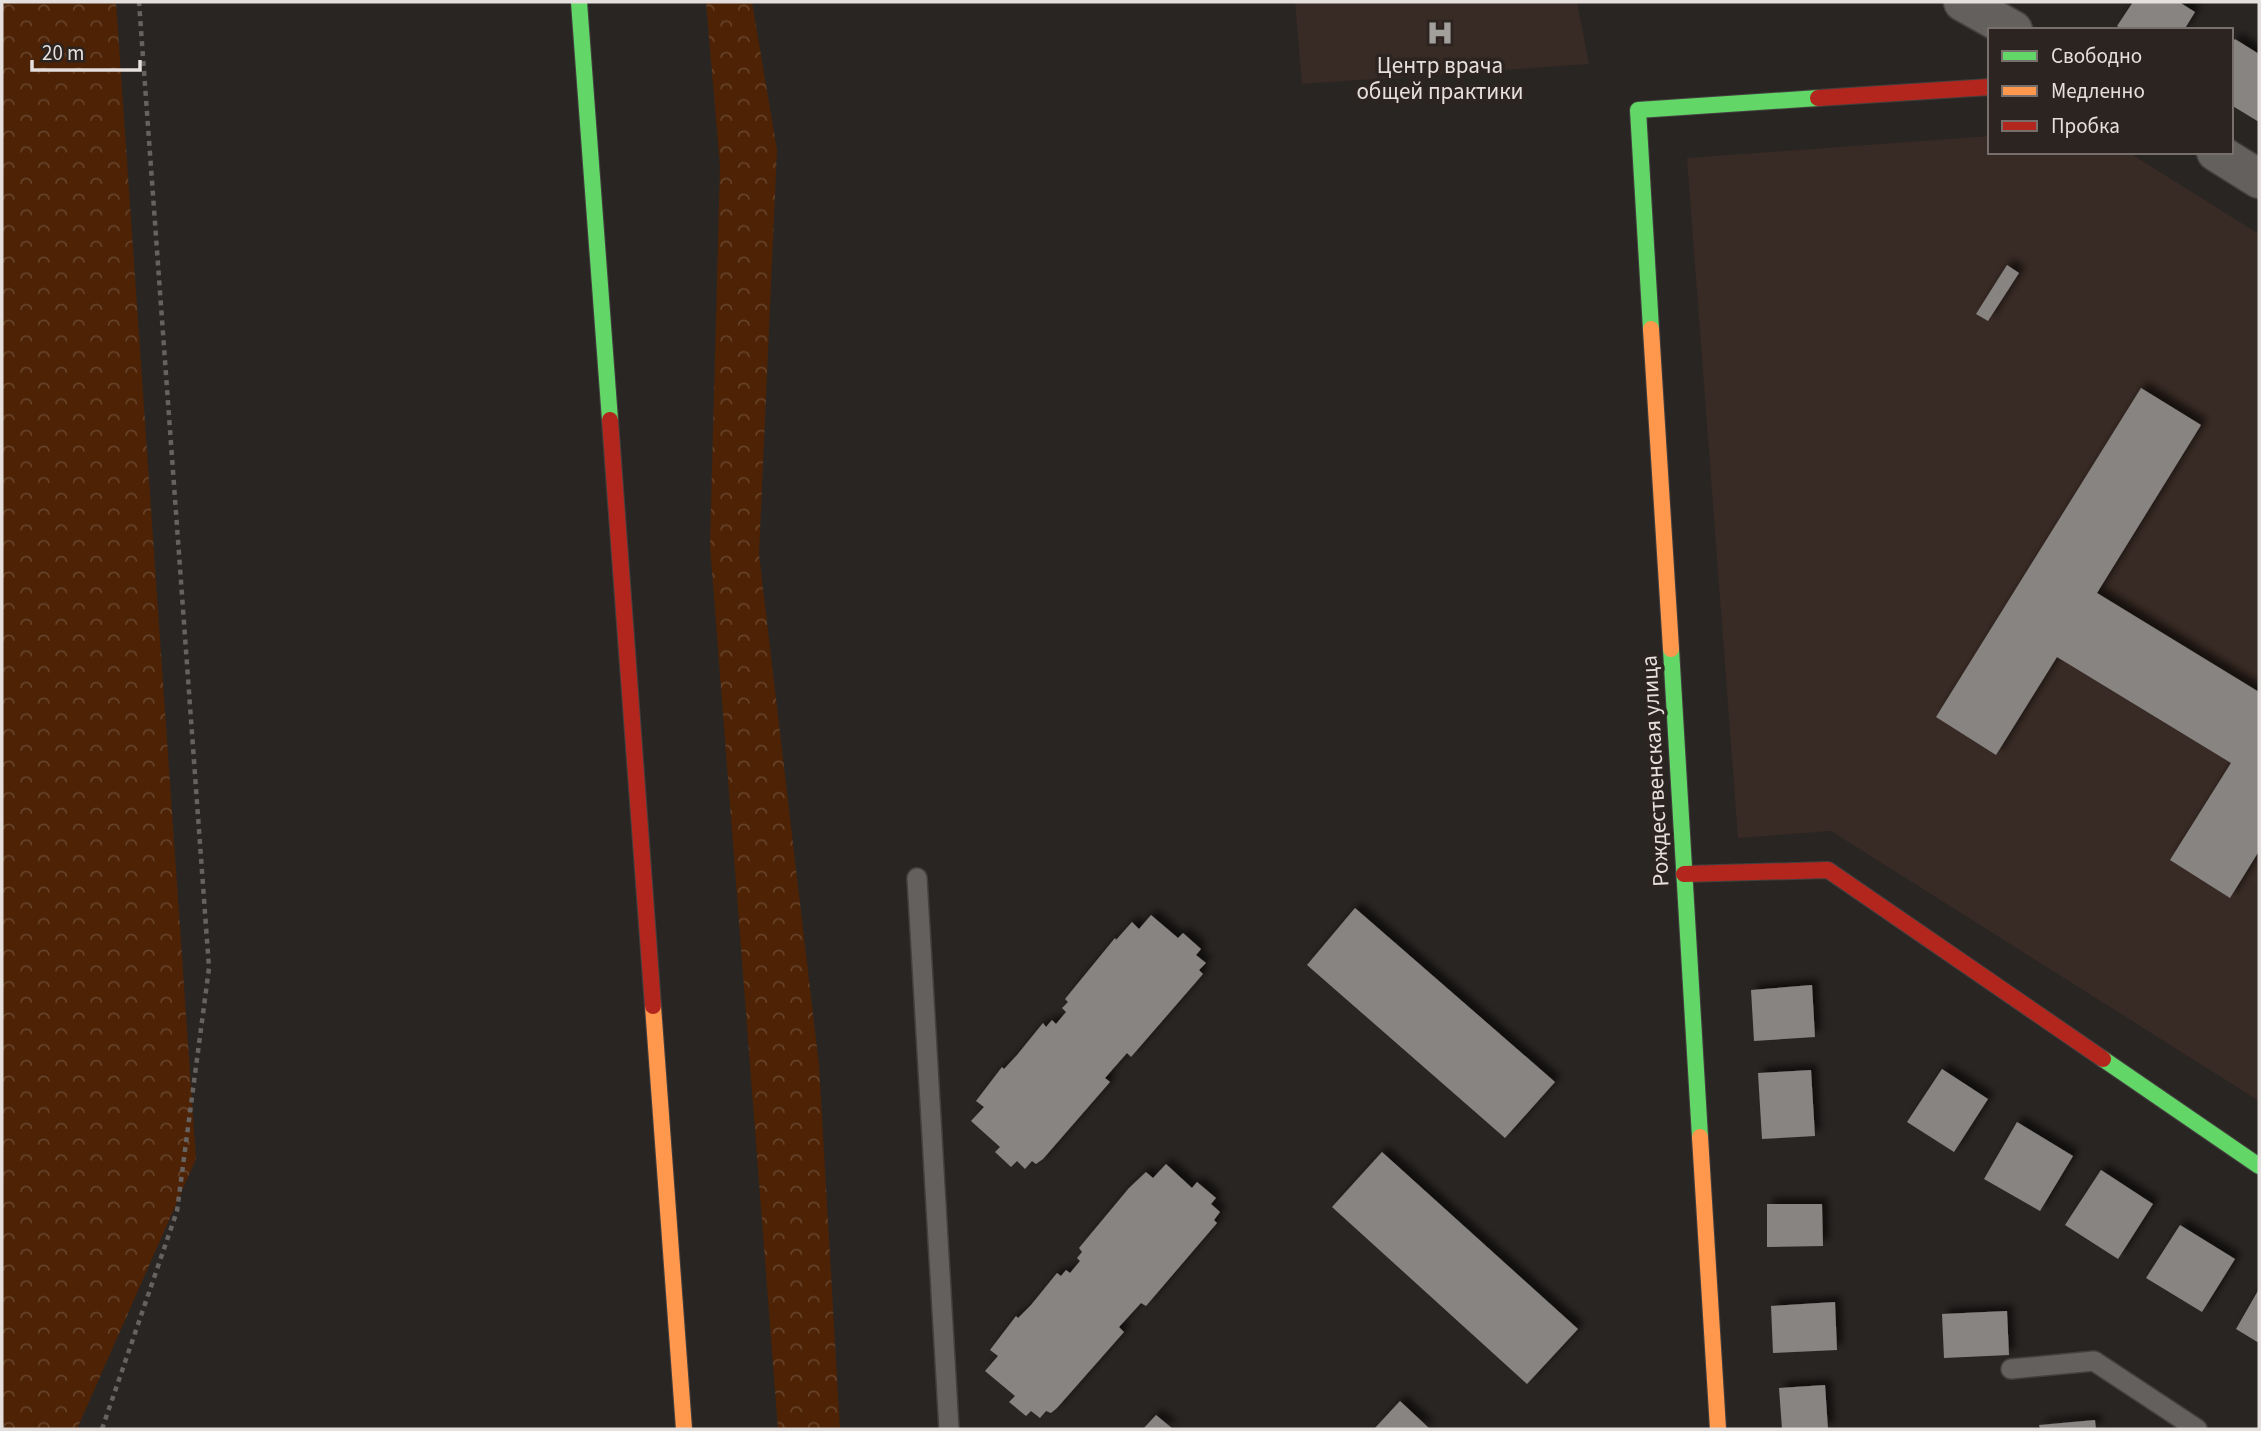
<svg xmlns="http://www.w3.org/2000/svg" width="2261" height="1431" viewBox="0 0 2261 1431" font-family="'Source Sans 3',sans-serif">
	<defs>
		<pattern id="forest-crowns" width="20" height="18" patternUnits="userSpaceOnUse" patternTransform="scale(1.75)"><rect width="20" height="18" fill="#4d2205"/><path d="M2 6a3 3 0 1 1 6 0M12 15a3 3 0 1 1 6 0" fill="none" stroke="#664229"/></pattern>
		<filter id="shadow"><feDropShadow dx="6" dy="-6" stdDeviation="3.5" flood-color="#0009"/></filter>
	</defs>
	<rect width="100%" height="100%" fill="#292523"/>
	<path fill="#382a24" d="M 1295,2 L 1577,2 L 1589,64 L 1302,84 Z
		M 1990,136 L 1990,152 L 2128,152 L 2259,234 L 2259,1101 L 1831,831 L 1738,838 L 1687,158 Z"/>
	<path fill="url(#forest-crowns)" d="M 2,2 L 116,2 L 196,1159 L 77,1429 L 2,1429 Z
		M 706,2 L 752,2 L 777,150 L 759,554 L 819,1065 L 840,1429 L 778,1429 L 710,545 L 720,166 Z"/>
	<path fill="#878482" filter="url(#shadow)" d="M 2133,2 L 2179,2 L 2195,12 L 2184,30 L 2122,30 L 2117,26 Z
		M 2235,39 L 2259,54 L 2259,122 L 2231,105 L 2231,44 Z
		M 2007,265 L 2019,273 L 1988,321 L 1976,314 Z
		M 2141,388 L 2201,425 L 2097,593 L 2259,692 L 2259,851 L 2230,898 L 2170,860 L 2231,763 L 2057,657 L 1996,755 L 1936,717 Z
		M 1355,908 L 1555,1082 L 1505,1138 L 1307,965 Z
		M 1151,915 L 1178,938 L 1183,933 L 1201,949 L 1196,955 L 1206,963 L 1199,970 L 1203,974 L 1131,1057 L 1127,1053 L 1105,1078 L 1110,1082 L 1043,1159 L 1036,1164 L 1032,1161 L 1025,1169 L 1017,1161 L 1011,1167 L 995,1152 L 1000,1147 L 971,1121 L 984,1107 L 976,1101 L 1002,1067 L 1004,1069 L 1017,1055 L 1043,1023 L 1046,1027 L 1052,1020 L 1056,1024 L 1066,1012 L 1062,1008 L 1068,1002 L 1065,999 L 1115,938 L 1116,940 L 1132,922 L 1139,929 Z
		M 1812,985 L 1815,1037 L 1754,1041 L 1751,990 Z
		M 1942,1069 L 1988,1099 L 1954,1152 L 1907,1122 Z
		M 1811,1070 L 1815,1136 L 1762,1139 L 1758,1073 Z
		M 2017,1122 L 2073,1156 L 2040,1211 L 1984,1179 Z
		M 1382,1152 L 1578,1329 L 1527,1384 L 1332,1207 Z
		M 1166,1164 L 1192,1188 L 1197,1182 L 1216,1198 L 1211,1204 L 1220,1212 L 1214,1220 L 1217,1223 L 1146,1306 L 1141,1303 L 1119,1327 L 1124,1332 L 1057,1408 L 1051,1413 L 1046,1411 L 1040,1418 L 1031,1411 L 1026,1416 L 1009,1402 L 1015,1396 L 985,1371 L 998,1356 L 990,1350 L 1016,1316 L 1018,1318 L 1031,1305 L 1057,1273 L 1061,1276 L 1066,1270 L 1070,1273 L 1080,1261 L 1077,1258 L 1082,1252 L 1079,1248 L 1129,1188 L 1146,1172 L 1153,1178 Z
		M 2101,1170 L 2153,1204 L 2118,1259 L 2065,1225 Z
		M 1767,1204 L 1822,1204 L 1823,1246 L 1767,1247 Z
		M 2180,1225 L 2235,1259 L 2202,1312 L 2146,1278 Z
		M 2259,1289 L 2259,1343 L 2236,1329 Z
		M 1835,1302 L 1837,1350 L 1773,1353 L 1771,1306 Z
		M 2007,1311 L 2009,1355 L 1944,1358 L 1942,1314 Z
		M 1825,1385 L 1828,1429 L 1782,1429 L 1779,1388 Z
		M 1400,1401 L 1430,1429 L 1374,1429 Z
		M 1156,1415 L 1173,1429 L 1143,1429 Z
		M 2095,1420 L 2096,1429 L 2040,1429 L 2039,1425 Z"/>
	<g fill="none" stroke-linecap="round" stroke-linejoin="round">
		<defs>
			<path id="lane" d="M 917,878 L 949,1429
				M 2011,1369 L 2094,1361 L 2197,1429"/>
			<path id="street" d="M 1963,2 L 2013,30
				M 2216,152 L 2259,179"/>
			<path id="fast" d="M 579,2 L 610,420
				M 1651,329 L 1638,110 L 1818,98
				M 1671,649 L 1700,1137
				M 2103,1059 L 2259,1166"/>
			<path id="slow" d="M 1651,329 L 1671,649
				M 653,1006 L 684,1429
				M 1700,1137 L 1718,1429"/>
			<path id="jam" d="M 1818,98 L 1990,87
				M 610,420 L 653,1006
				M 1684,874 L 1828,870 L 2103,1059"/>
		</defs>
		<use href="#lane" stroke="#43403f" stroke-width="22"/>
		<use href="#street" stroke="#43403f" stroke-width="41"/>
		<use href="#fast" stroke="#43403f" stroke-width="18"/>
		<use href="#slow" stroke="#43403f" stroke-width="18"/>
		<use href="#jam" stroke="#43403f" stroke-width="18"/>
		<path stroke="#656260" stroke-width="4.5" stroke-dasharray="5 5" stroke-linecap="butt" d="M 102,1429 L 177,1211 L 209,968 L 139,2"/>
		<use href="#lane" stroke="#63605e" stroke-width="19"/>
		<use href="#street" stroke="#63605e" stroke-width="38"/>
		<use href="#fast" stroke="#63d668" stroke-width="16"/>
		<use href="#slow" stroke="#ff974d" stroke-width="16"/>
		<use href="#jam" stroke="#b3261e" stroke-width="16"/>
	</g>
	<defs>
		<symbol id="hospital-bare" viewBox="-9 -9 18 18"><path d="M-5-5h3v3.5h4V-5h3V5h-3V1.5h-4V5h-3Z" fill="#a39f9c" stroke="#2c2420" stroke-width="2.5" paint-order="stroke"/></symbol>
	</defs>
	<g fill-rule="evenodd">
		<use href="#hospital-bare" x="1421" y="14" width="38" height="38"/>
	</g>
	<g text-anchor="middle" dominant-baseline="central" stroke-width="7" stroke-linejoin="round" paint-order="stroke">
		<g font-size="23" fill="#e5e0dd" stroke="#2c2420">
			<text x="1440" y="65">Центр врача<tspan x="1440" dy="26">общей практики</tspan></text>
		</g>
		<g font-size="23" fill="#e5e0dd" stroke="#2c2420">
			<text transform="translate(1655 771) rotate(-93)">Рождественская улица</text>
		</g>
	</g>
	<rect width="2261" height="1431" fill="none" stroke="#e5e0dd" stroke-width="7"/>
	<rect x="1988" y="28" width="245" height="126" fill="#2c2420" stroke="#766f6c" stroke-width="2"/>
	<rect x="2002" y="51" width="35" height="10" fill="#63d668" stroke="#766f6c" stroke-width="2"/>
	<text x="2051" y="63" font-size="21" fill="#e5e0dd">Свободно</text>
	<rect x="2002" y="86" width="35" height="10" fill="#ff974d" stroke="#766f6c" stroke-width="2"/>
	<text x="2051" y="98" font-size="21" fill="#e5e0dd">Медленно</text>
	<rect x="2002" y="121" width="35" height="10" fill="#b3261e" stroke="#766f6c" stroke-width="2"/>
	<text x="2051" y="133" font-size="21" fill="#e5e0dd">Пробка</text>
	<path d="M32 60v10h108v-10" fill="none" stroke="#e5e0dd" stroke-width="3.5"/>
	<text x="42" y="60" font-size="21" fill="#e5e0dd" stroke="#2c2420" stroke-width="5" paint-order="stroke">20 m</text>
</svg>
